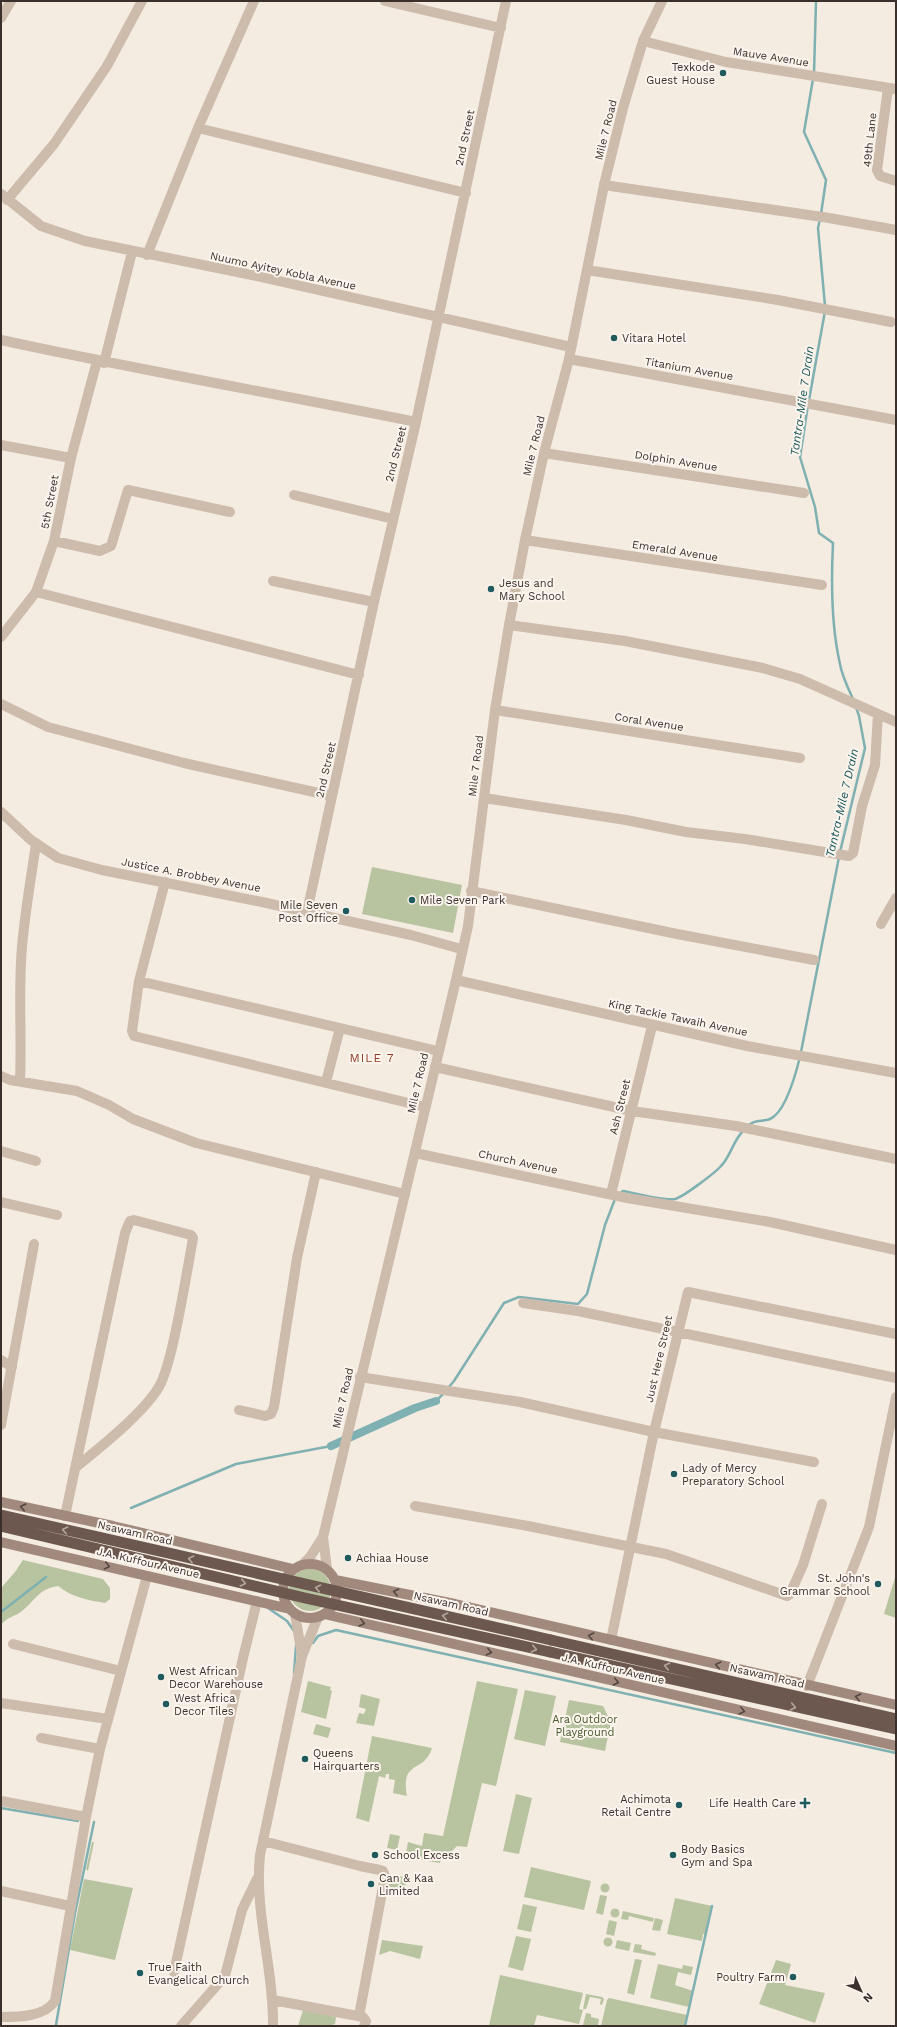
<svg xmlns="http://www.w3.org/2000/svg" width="897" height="2027" viewBox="0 0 897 2027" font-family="'Work Sans',sans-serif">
	<rect width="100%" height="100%" fill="#f4ebe1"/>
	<path fill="#b8c4a0" d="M 372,867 L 462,885 L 453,933 L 362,914 Z
		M 23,1560 L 103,1579 L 110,1588 L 110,1599 L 105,1603 C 87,1600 72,1597 58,1586 C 38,1589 35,1601 22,1611 C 13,1618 10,1615 1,1625 L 1,1588 L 15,1572 Z
		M289 1590a21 21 0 1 1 42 0a21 21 0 1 1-42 0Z
		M 896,1574 L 896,1618 L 884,1614 Z
		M 308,1681 L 331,1687 L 330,1690 L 332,1691 L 326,1719 L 301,1712 Z
		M 477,1681 L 518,1689 L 496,1786 L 482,1783 L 467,1847 L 457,1846 L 449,1854 L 441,1856 L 440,1863 L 422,1860 L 406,1853 L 408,1842 L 422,1846 L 424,1833 L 443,1836 Z
		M 525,1690 L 556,1696 L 545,1746 L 514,1739 Z
		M 361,1694 L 380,1699 L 374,1726 L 356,1723 L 359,1713 L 364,1714 L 366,1709 L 359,1707 Z
		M 569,1700 L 603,1706 L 611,1722 L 605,1751 L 560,1742 Z
		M 316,1724 L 331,1728 L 328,1738 L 313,1734 Z
		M 372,1736 L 432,1748 C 424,1774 400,1759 407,1796 L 393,1793 L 395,1780 L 389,1779 L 389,1774 L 386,1774 L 385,1778 L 379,1776 L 369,1822 L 356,1818 Z
		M 516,1794 L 532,1798 L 519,1854 L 503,1851 Z
		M 390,1834 L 400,1836 L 397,1850 L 387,1848 Z
		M 92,1842 L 94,1842 L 88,1871 L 86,1869 Z
		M 531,1867 L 591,1881 L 584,1910 L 524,1897 Z
		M 388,1875 L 407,1877 L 404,1892 L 386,1888 Z
		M 84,1879 L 133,1888 L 115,1960 L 70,1950 Z
		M600.5 1888a4.5 4.5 0 1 1 9 0a4.5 4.5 0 1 1-9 0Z
		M 600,1895 L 607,1896 L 603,1915 L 596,1913 Z
		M 675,1898 L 712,1906 L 705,1935 L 703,1934 L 702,1941 L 667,1934 Z
		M 523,1904 L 537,1907 L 531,1932 L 517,1929 Z
		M610.5 1913a4.5 4.5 0 1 1 9 0a4.5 4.5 0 1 1-9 0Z
		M 623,1911 L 654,1918 L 653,1922 L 629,1916 L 628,1920 L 621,1919 Z
		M 655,1918 L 663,1920 L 660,1931 L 652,1930 Z
		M 609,1920 L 617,1922 L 614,1936 L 606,1934 Z
		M 516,1936 L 531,1939 L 523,1971 L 508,1967 Z
		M603.5 1942a4.5 4.5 0 1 1 9 0a4.5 4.5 0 1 1-9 0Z
		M 382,1940 L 423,1946 L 420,1959 L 390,1951 L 379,1955 Z
		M 617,1940 L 631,1943 L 629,1951 L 615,1948 Z
		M 635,1944 L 642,1945 L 641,1949 L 656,1953 L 655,1956 L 633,1952 Z
		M 635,1959 L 642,1960 L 634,1995 L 627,1993 Z
		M 776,1960 L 791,1964 L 785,1985 L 825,1993 L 815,2023 L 759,2004 Z
		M 658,1964 L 682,1969 L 683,1965 L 693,1967 L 691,1975 L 678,1972 L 675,1985 L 693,1991 L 689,2007 L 650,1998 Z
		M 500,1975 L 583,1993 L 579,2009 L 583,2010 L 579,2024 L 537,2015 L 534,2026 L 489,2026 Z
		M 586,1994 L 602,1997 L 604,1999 L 602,2005 L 600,2004 L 601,1999 L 590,1997 L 586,2009 L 583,2009 Z
		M 609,1998 L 687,2015 L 685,2026 L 601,2026 L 607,2000 Z
		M 303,2010 L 336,2017 L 335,2024 L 329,2026 L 298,2026 Z
		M 586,2013 L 591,2014 L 591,2017 L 599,2019 L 598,2026 L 583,2025 Z"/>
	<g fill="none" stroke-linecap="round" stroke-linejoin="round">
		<path stroke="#7fb0b2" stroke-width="2.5" d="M 814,74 L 816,1
			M 813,79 L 804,132 L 826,180 L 821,214
			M 820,219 L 818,228 L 825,306
			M 809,400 L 825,311
			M 808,405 L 800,457 L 815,507 L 819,533 L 833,543 C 831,583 831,625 840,664 C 842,676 848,688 853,699
			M 840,852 L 865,748 L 859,716 L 856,707
			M 801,1052 L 839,857
			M 749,1125 C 755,1119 763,1122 770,1119 C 786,1112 796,1073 800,1057
			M 620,1194 L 623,1191 C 635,1193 664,1201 675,1199 C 683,1197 715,1173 721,1166 C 731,1156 733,1140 744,1130
			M 448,1388 L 454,1381 L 504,1303 L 519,1297 L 578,1304 L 587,1294 L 605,1225 L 615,1199
			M 436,1401 L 443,1394
			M 131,1508 L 236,1464 L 331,1446
			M 268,1608 L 287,1621 L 294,1631
			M 1,1612 L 46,1577
			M 313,1643 L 318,1636 L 336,1630 L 896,1753
			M 294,1673 L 296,1646
			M 1,1808 L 78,1821
			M 56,2025 L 75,1913 L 94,1822
			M 685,2026 L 712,1906"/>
		<path stroke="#7fb0b2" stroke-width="8" d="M 331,1446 L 415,1408 L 436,1401"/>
		<path stroke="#cdbbac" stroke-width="10" d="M 385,1 L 501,28
			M 1,18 L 11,1
			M 643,41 L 726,62 L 896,89
			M 888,88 L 877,170 L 880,176 L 896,181
			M 198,128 L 466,193
			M 604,185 L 829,218 L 896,230
			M 1,194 L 41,226 L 85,241 L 252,275 L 571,347
			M 7,200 L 54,144 L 107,66 L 142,1
			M 147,255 L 198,128 L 254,1
			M 587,270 L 778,300 L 891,322
			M 1,340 C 139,370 278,394 416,422
			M 569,359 L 896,420
			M 104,363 L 132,252
			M 1,445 L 71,458
			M 544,453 L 804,493
			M 294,495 L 393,519
			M 525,540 L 822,585
			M 54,541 L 100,551 L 111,546 L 128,490 L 230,512
			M 273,581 L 374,602
			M 36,592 L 359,675
			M 509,625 L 625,641 L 763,668 L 800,679 L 896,722
			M 1,637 L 36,592 L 54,541 L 71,458 L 97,361
			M 1,704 L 48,727 L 184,763 L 332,796
			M 495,710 L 800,758
			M 484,798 L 626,820 L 686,832 L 745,839 L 849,856 L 853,853 L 854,848 L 862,806 L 875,765 L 878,714
			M 165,882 L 139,981 L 132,1031 L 134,1036 L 425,1107
			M 471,891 L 677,934 L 814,960
			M 307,912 L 374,602 L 416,422 L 506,1
			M 881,924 L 896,898
			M 139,981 L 438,1051
			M 435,1067 L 632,1111 L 736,1126 L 896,1159
			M 1,1076 L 10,1080 L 77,1091 L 109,1105 L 133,1119 L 196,1143 L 405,1194
			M 20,1080 C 22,1036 18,991 22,947 C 25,912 31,878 36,844
			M 326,1082 L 340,1028
			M 1,1151 L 36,1161
			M 415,1153 L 627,1198 L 770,1222 L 896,1250
			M 611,1194 L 652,1026
			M 1,1202 L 57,1215
			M 523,1303 L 578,1311 L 896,1378
			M 1,1360 L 12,1367
			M 360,1377 L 520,1402 L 654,1432 L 814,1462
			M 239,1410 L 265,1416 L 271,1414 L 274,1407 L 297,1258 L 316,1172
			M 1,1425 L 34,1244
			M 415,1506 L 528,1526 L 666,1554 L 787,1596 L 790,1594 L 803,1565 L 822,1504
			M 65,1516 L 125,1233 L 130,1221 L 134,1220 L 191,1235 L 193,1238 C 188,1267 183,1296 177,1325 C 173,1344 169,1365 161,1383 C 148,1410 98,1449 75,1468
			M 295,1614 L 302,1656
			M 611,1640 L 654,1432 L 688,1292 L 896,1334
			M 13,1644 L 121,1671
			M 807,1686 L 869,1527 L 896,1397
			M 1,1703 L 108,1719
			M 41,1738 L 100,1749
			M 1,1801 L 86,1817
			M 263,1841 L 360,1866 L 380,1870 L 383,1871 L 385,1876 L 359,2016
			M 1,1891 L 70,1906
			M 174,1972 L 243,1658 L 257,1601
			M 273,2000 L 363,2017 L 366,2021 L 364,2026
			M 1,2017 C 19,2017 44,2017 55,2001 L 86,1817 L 100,1749 L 147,1576
			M 181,2026 L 225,1976 L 242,1910 L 257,1879
			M 273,2026 C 274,1969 254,1912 260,1855 L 302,1656 L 318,1617"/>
		<path stroke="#cdbbac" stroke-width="10" d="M 1,812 L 31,840 L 58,858 L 102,870 L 262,902 L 411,935 L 461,949
			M 456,980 L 747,1046 L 896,1073
			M 323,1537 L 327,1569
			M 303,1564 L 310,1557 L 323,1537 L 456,980 L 468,926 L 495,710 L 509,625 L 525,540 L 544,453 L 569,359 L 604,185 L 623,108 L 643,41 L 662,1"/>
		<path stroke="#a18a7d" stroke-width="10" d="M 1,1502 L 113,1526 L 293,1569
			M 1,1542 L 290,1609
			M283 1591a27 27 0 1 1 54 0a27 27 0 1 1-54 0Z
			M 335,1580 L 455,1604 L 896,1705
			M 324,1614 L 896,1746"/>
		<path stroke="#6c584f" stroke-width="11" d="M 551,1640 L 896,1719
			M 550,1652 L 896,1729"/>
		<path stroke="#6c584f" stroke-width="11" d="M 1,1515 L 551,1640
			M 1,1526 L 305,1598 L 550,1652"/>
	</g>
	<defs><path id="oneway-chevron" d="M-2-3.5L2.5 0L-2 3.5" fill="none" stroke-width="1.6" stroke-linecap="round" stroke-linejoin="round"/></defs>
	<g stroke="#544640">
		<use href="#oneway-chevron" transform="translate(23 1507) rotate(-168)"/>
		<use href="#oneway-chevron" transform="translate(107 1566) rotate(13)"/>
		<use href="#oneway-chevron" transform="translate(396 1592) rotate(-168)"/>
		<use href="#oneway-chevron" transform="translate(362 1623) rotate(13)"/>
		<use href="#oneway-chevron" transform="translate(591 1636) rotate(-167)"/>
		<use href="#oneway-chevron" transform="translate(489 1652) rotate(13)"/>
		<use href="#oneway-chevron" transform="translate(718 1665) rotate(-167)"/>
		<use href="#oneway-chevron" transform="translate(616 1682) rotate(13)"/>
		<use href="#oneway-chevron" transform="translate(858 1697) rotate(-168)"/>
		<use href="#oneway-chevron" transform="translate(742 1711) rotate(14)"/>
	</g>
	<g stroke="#b4a69e">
		<use href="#oneway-chevron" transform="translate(65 1530) rotate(-167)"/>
		<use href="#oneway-chevron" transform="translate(191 1559) rotate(-167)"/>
		<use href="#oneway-chevron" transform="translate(243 1583) rotate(13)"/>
		<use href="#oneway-chevron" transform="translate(318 1588) rotate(-168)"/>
		<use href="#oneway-chevron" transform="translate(445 1616) rotate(-168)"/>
		<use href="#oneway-chevron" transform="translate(534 1649) rotate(13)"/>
		<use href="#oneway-chevron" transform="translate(667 1666) rotate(-167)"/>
		<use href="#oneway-chevron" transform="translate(793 1707) rotate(12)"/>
	</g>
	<g fill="#1f5a5e" stroke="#fbf5ee" stroke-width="1.5">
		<circle cx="723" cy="73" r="4"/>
		<circle cx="614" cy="338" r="4"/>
		<circle cx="491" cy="589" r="4"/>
		<circle cx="412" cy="900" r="4"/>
		<circle cx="346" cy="911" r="4"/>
		<circle cx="674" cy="1474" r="4"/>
		<circle cx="348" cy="1558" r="4"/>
		<circle cx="878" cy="1584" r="4"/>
		<circle cx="161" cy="1677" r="4"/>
		<circle cx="166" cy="1704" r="4"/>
		<circle cx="305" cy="1759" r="4"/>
		<path d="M803 1797h4v4h4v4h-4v4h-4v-4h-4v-4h4z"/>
		<circle cx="679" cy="1805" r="4"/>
		<circle cx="375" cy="1855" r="4"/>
		<circle cx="673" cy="1855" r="4"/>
		<circle cx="371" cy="1884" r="4"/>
		<circle cx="140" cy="1973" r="4"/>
		<circle cx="793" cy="1977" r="4"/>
	</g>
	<g text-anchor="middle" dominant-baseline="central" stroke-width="4" stroke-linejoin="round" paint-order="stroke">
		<g font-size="11" fill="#3b302b" stroke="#fbf5ee">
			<text transform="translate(771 57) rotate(9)">Mauve Avenue</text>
			<text transform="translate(606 130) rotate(-76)">Mile 7 Road</text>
			<text transform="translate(465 138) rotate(-78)">2nd Street</text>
			<text transform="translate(870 140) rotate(-84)">49th Lane</text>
			<text transform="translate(283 271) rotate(12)">Nuumo Ayitey Kobla Avenue</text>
			<text transform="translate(689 369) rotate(10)">Titanium Avenue</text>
			<text transform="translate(534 446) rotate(-76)">Mile 7 Road</text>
			<text transform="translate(396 454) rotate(-76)">2nd Street</text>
			<text transform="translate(676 461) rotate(9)">Dolphin Avenue</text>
			<text transform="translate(50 502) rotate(-79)">5th Street</text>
			<text transform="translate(675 551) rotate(9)">Emerald Avenue</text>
			<text transform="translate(649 722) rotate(9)">Coral Avenue</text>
			<text transform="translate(476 766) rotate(-83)">Mile 7 Road</text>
			<text transform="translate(326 770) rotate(-77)">2nd Street</text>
			<text transform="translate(191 875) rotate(11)">Justice A. Brobbey Avenue</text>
			<text transform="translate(678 1018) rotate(12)">King Tackie Tawaih Avenue</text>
			<text transform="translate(418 1083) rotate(-77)">Mile 7 Road</text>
			<text transform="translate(620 1107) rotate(-76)">Ash Street</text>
			<text transform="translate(518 1162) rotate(12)">Church Avenue</text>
			<text transform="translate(659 1359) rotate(-77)">Just Here Street</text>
			<text transform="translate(343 1398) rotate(-77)">Mile 7 Road</text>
			<text transform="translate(135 1533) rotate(13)">Nsawam Road</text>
			<text transform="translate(148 1563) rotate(13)">J.A. Kuffour Avenue</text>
			<text transform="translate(451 1604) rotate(13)">Nsawam Road</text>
			<text transform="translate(613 1669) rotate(13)">J.A. Kuffour Avenue</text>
			<text transform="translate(767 1676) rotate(13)">Nsawam Road</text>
		</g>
		<g font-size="11" fill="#3b302b" stroke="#fbf5ee" text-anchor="start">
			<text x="715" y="67" text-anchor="end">Texkode<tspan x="715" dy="13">Guest House</tspan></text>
			<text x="622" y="338">Vitara Hotel</text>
			<text x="499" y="583">Jesus and<tspan x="499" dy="13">Mary School</tspan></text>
			<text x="420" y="900">Mile Seven Park</text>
			<text x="338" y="905" text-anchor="end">Mile Seven<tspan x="338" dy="13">Post Office</tspan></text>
			<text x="682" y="1468">Lady of Mercy<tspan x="682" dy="13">Preparatory School</tspan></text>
			<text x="356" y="1558">Achiaa House</text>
			<text x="870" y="1578" text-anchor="end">St. John's<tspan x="870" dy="13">Grammar School</tspan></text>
			<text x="169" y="1671">West African<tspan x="169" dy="13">Decor Warehouse</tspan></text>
			<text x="174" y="1698">West Africa<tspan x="174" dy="13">Decor Tiles</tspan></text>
			<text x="313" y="1753">Queens<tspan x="313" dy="13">Hairquarters</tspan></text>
			<text x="671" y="1799" text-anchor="end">Achimota<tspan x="671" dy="13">Retail Centre</tspan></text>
			<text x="796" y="1803" text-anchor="end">Life Health Care</text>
			<text x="681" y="1849">Body Basics<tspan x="681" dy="13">Gym and Spa</tspan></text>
			<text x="383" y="1855">School Excess</text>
			<text x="379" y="1878">Can &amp; Kaa<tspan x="379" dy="13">Limited</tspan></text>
			<text x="148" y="1967">True Faith<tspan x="148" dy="13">Evangelical Church</tspan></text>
			<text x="785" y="1977" text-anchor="end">Poultry Farm</text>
		</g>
		<g font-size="11" fill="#4a5a2e" stroke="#fbf5ee">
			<text x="585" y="1719">Ara Outdoor<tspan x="585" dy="13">Playground</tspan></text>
		</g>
		<g font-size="12" font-style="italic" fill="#1f5a5e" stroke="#fbf5ee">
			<text transform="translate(802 401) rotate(-82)">Tantra-Mile 7 Drain</text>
			<text transform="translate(842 803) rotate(-77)">Tantra-Mile 7 Drain</text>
		</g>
		<g font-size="12" letter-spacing="1" fill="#8c3b22" stroke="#fbf5ee">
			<text x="372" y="1058">MILE 7</text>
		</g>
	</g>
	<rect width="897" height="2027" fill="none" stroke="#3b302b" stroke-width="4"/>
	<g transform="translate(861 1991) rotate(135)" stroke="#fbf5ee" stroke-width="3" paint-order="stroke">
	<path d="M0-3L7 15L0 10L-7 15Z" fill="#3b302b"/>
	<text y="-6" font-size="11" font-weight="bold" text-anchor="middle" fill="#3b302b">N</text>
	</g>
</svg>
